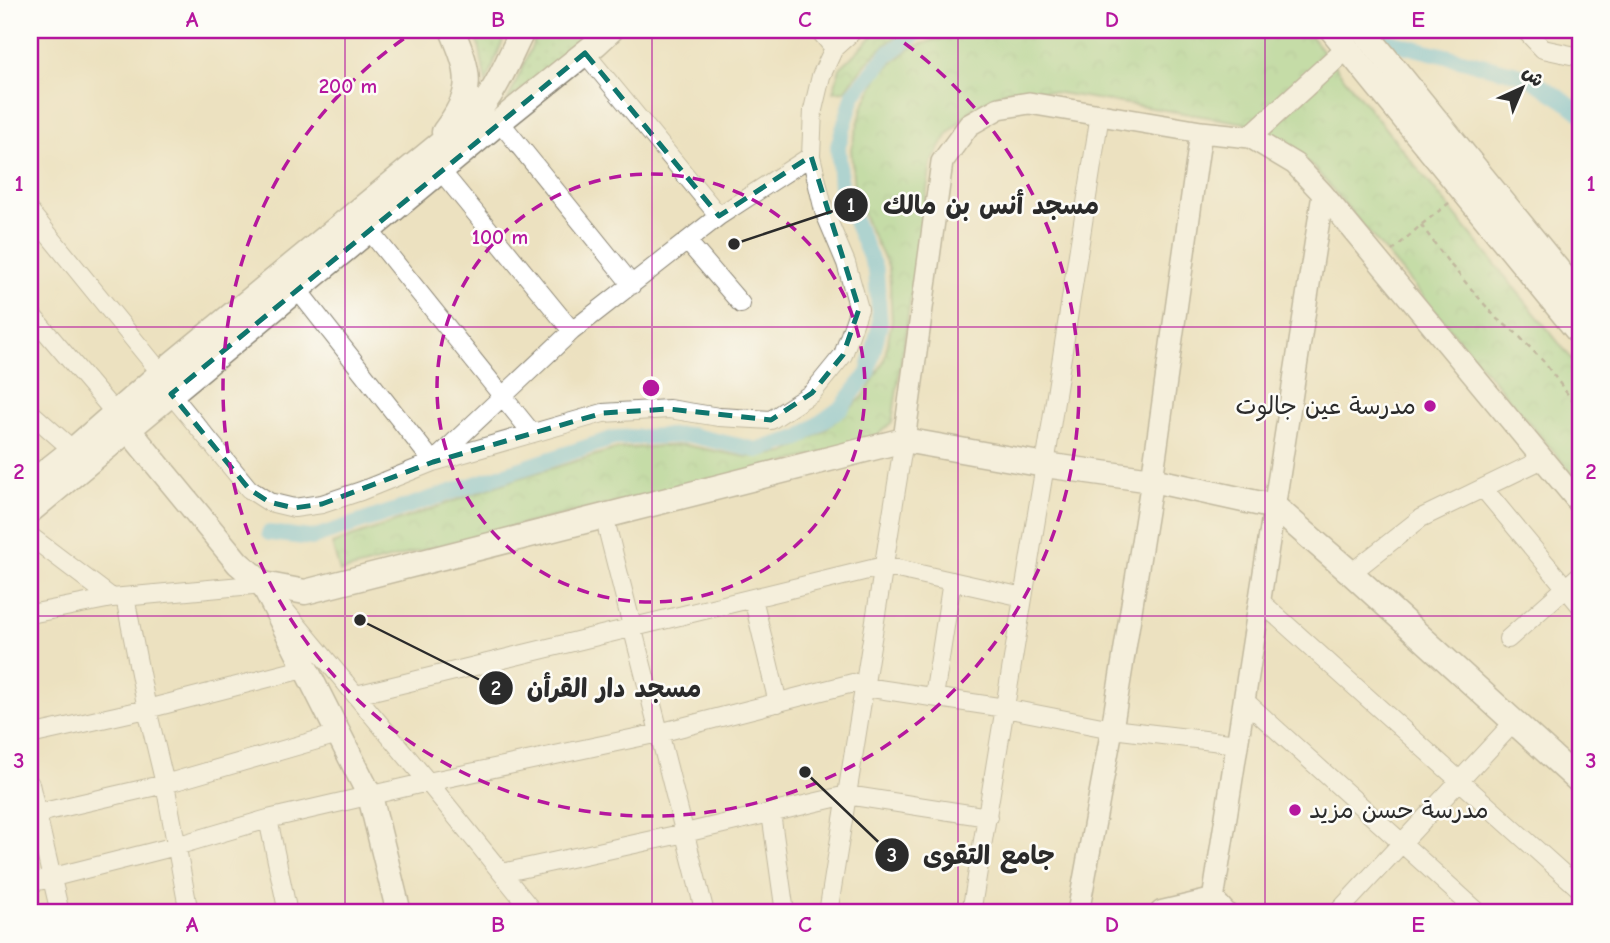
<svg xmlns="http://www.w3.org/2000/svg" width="1610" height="943" viewBox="0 0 1610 943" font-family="'Comic Neue','Playpen Sans Arabic',sans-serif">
	<defs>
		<pattern id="grass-dots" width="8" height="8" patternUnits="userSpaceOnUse" patternTransform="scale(1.75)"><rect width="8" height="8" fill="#95d48b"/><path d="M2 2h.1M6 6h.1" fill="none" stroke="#81b678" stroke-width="1.8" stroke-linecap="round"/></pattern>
		<pattern id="park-crowns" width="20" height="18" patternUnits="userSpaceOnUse" patternTransform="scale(1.75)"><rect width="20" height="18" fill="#95d48b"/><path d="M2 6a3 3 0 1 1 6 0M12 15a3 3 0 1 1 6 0" fill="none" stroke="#81b678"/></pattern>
	</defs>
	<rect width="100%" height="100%" fill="#fdfcf7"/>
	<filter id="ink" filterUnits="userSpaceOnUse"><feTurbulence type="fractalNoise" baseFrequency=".0143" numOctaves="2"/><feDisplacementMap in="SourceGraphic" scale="14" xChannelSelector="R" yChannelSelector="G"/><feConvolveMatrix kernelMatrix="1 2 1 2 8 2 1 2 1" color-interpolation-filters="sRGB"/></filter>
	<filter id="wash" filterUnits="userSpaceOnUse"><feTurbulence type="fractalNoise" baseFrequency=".00686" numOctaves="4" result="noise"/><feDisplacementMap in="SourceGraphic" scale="28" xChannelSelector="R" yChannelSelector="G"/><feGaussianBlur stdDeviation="1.57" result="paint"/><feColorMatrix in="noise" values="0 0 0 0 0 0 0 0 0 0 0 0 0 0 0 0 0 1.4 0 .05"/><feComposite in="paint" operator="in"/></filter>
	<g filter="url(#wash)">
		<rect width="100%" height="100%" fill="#ece1c0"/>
		<path fill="url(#grass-dots)" stroke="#60805b" stroke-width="2" d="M 473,30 L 507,30 L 486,84 L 480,49 Z
			M 539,30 L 593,30 L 507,102 Z"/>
		<path fill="url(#park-crowns)" stroke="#60805b" stroke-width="2" d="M 879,30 L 907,30 C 878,47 864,64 845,91 L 833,92 L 840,68 Z
			M 1013,30 L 1295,30 L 1308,33 L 1580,369 L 1580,483 L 1316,170 L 1277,137 L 1245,123 L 1034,89 L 1007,90 L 973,108 L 948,134 L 931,163 L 892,422 L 872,440 L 757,470 L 506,528 L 340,572 L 332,544 L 516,479 L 616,449 L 684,445 L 747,457 L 785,453 L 823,432 L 864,396 L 884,361 L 892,320 L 889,268 L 868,226 L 854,191 L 851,149 L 863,106 L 880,73 L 911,48 L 934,40 Z"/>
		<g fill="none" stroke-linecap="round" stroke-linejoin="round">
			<path stroke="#65c1e3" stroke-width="16" d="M 1342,30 L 1526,76 L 1565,101 L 1580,113
				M 269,533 L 312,538 L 614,438 L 690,435 L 757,450 L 799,438 L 842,407 L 868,373 L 880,324 L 876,271 L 841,189 L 838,146 L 854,94 L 888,54 L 921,30"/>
		</g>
	</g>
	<g filter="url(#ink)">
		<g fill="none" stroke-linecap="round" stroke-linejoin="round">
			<defs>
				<path id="minor" d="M 819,30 L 834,48
					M 1525,30 L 1543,49 L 1580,57
					M 585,53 L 719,216
					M 500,122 L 632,285
					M 441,171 L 572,331
					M 30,212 L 161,373
					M 369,230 L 532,433
					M 687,241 L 741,304
					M 297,289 L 433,462 L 572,331 L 719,216 L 811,156
					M 30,313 L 115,413
					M 171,394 L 249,489 L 269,502 L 294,508 L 322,504 L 361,491 L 433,462 L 603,413 L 669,409 L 719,417 L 771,420 L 812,393 L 843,355 L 859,309 L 846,263 L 824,211 L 811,156 L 813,110 L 821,76 L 834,48 L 854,30
					M 30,412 L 73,450
					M 1483,488 L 1580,605
					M 604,516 L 705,913
					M 30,536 L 112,598
					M 1351,573 L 1421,518 L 1543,459
					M 125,597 L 147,709 L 165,784 L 189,913
					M 753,598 L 778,703
					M 1260,601 L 1580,889
					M 30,614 L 112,598 L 263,584 L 428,782 L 534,913
					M 1508,639 L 1580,575
					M 356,695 L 884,566 L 1023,597
					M 934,697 L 952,581
					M 1245,701 L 1479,913
					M 30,735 L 147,709 L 307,668
					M 30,784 L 60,913
					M 771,813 L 785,913
					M 30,815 L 165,784 L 338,734
					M 268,819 L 288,913
					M 502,873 L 685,833 L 847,795 L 988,817
					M 30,883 L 176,846 L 268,819 L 428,782 L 659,733 L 853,683 L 865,687 L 1005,708 L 1112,729 L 1238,744
					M 828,913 L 904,440
					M 971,913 L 1045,465 L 1100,114
					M 1337,913 L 1514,722"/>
				<path id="tertiary" d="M 1250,137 L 1347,48
					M 904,440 L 942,162 L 969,125 L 999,108 L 1029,103 L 1201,132 L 1250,137 L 1295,164 L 1323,194 L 1580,504
					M 1078,913 L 1112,729 L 1152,480 L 1201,132
					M 1211,913 L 1323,194"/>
				<path id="secondary" d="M 1332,30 L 1580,334
					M 1363,30 L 1580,297
					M 444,132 C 475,92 471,74 452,30
					M 118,417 L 238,563 L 263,584 L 370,796 L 399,913
					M 30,484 L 73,450 L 161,373 L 474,116 C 497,91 508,59 523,30
					M 30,511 L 504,118 L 596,44 L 611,30
					M 263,584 L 305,592 L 904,440 L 1045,465 L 1152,480 L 1275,507 L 1351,573 L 1580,782
					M 1162,913 L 1213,901 L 1224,913"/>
			</defs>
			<use href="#minor" stroke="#8c8676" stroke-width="20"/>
			<use href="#tertiary" stroke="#8c8676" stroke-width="24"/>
			<use href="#secondary" stroke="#8c8676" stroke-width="27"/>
			<path stroke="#8c8676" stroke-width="2.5" stroke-dasharray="5 5" stroke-linecap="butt" d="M 1421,225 L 1449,263 L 1497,319 L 1516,333 L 1544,362 L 1580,411
				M 1392,251 L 1421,225 L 1449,203"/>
			<use href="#minor" stroke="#fff" stroke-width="18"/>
			<use href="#tertiary" stroke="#fff" stroke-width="21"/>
			<use href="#secondary" stroke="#fff" stroke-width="24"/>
		</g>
	</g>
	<path d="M0 0H1610V943H0ZM 585,53 L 719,216 L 811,156 L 859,309 L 843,355 L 812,393 L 771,420 L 669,409 L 603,413 L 433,462 L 322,504 L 294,508 L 269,502 L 249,489 L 171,394 Z" fill="#ece1c0" fill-opacity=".55" fill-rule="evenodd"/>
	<path fill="none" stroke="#0f766e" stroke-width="5" stroke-dasharray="14 9" stroke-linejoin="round" d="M 585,53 L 719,216 L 811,156 L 859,309 L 843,355 L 812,393 L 771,420 L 669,409 L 603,413 L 433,462 L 322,504 L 294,508 L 269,502 L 249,489 L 171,394 Z"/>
	<path fill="none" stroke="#b5179e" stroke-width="2" stroke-opacity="0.55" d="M 345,30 L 345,913M 652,30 L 652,913M 958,30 L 958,913M 1265,30 L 1265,913M 30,327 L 1580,327M 30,616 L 1580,616"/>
	<g fill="none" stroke="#b5179e" stroke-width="3.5" stroke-dasharray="12 9">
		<circle cx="651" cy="388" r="214"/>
		<path d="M887 31A428 428 0 1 1 415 31"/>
	</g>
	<g fill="#b5179e" stroke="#fdfcf7" stroke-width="2.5">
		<circle cx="1430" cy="406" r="7"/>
		<circle cx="1295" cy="810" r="7"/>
	</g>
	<g text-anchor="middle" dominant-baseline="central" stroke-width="5" stroke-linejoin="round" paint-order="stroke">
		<g font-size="24" fill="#2b2b2b" stroke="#fdfcf7" text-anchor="end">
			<text x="1416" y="406">مدرسة عين جالوت</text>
			<text x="1309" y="810" text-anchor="start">مدرسة حسن مزيد</text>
		</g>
	</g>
	<circle cx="651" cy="388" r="10" fill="#b5179e" stroke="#fdfcf7" stroke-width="3.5"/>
	<g font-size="21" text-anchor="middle" font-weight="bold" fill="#b5179e" stroke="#fdfcf7" stroke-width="5" stroke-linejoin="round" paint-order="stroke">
		<text x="348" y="93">200 m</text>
		<text x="500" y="244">100 m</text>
	</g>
	<path fill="none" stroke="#2b2b2b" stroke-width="2.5" d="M734 244L851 205M360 620L496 688M805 772L892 855"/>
	<g fill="#2b2b2b" stroke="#fdfcf7" stroke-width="2.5">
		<circle cx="734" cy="244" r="7"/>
		<circle cx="360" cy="620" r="7"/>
		<circle cx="805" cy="772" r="7"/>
		<circle cx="851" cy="205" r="18"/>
		<circle cx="496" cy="688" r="18"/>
		<circle cx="892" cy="855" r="18"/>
	</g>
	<g font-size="21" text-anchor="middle" font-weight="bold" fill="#fff">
		<text x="851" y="212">1</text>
		<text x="496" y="695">2</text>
		<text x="892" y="862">3</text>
	</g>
	<g font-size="26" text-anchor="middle" font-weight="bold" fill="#2b2b2b" stroke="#fdfcf7" stroke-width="5" stroke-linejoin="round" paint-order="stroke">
		<text x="991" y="214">مسجد أنس بن مالك</text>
		<text x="614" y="697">مسجد دار القرأن</text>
		<text x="989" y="864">جامع التقوى</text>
	</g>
	<rect width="1610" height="943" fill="none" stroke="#fdfcf7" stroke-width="77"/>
	<g transform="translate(1522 88) rotate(44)" stroke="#fdfcf7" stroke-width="5" paint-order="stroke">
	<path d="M0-5L12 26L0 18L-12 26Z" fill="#2b2b2b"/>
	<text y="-10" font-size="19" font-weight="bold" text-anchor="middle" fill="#2b2b2b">ش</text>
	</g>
	<rect x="38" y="38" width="1534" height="866" fill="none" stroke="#b5179e" stroke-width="2.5"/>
	<g font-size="23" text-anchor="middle" font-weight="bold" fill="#b5179e">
		<text x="192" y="27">A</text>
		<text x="498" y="27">B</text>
		<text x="805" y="27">C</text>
		<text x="1112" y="27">D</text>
		<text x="1418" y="27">E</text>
		<text x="19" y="191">1</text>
		<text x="1591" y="191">1</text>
		<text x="19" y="479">2</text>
		<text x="1591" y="479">2</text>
		<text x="19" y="768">3</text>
		<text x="1591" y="768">3</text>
		<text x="192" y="932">A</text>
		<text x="498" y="932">B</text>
		<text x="805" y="932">C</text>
		<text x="1112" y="932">D</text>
		<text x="1418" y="932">E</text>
	</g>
</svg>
